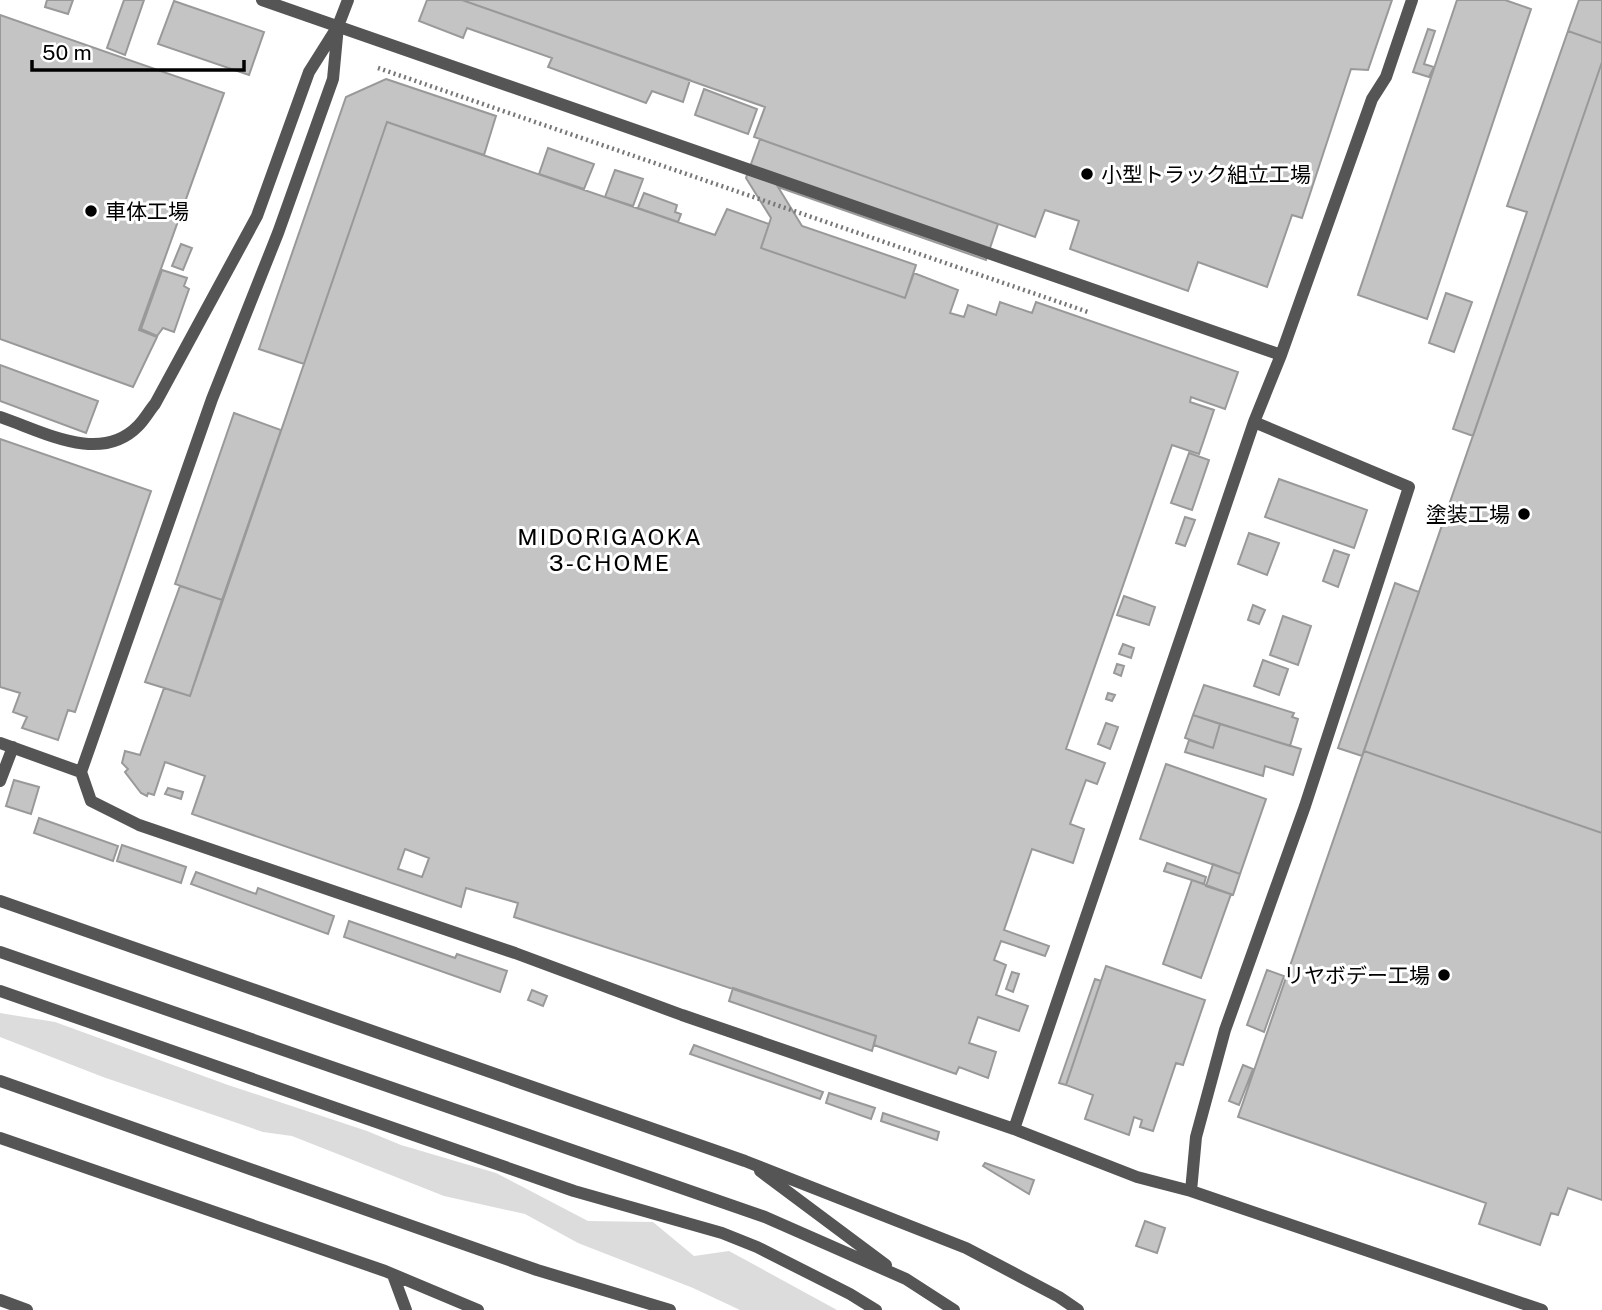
<svg xmlns="http://www.w3.org/2000/svg" width="1602" height="1310" viewBox="0 0 1602 1310" font-family="'Public Sans','Noto Sans JP',sans-serif">
	<rect width="100%" height="100%" fill="#fff"/>
	<path fill="#dcdcdc" d="M 0,1013 L 55,1022 L 228,1085 L 367,1131 L 401,1145 L 496,1173 L 588,1221 L 653,1222 L 694,1256 L 729,1251 L 837,1310 L 740,1310 L 693,1288 L 578,1243 L 525,1214 L 444,1196 L 292,1136 L 263,1132 L 103,1077 L 0,1037 Z"/>
	<path fill="#c4c4c4" stroke="#999" stroke-width="2" fill-rule="evenodd" d="M 47,0 L 73,0 L 68,14 L 45,7 Z
		M 124,0 L 144,0 L 125,55 L 107,48 Z
		M 427,0 L 462,0 L 690,80 L 683,102 L 652,91 L 646,103 L 548,67 L 552,58 L 467,28 L 463,38 L 419,21 Z
		M 462,0 L 1392,0 L 1368,70 L 1351,69 L 1302,218 L 1292,215 L 1267,287 L 1198,262 L 1188,291 L 1070,249 L 1079,221 L 1045,210 L 1035,237 L 754,137 L 765,107 Z
		M 1457,0 L 1505,0 L 1531,9 L 1427,319 L 1358,295 Z
		M 1579,0 L 1602,0 L 1602,43 L 1568,31 Z
		M 174,1 L 264,32 L 249,75 L 158,44 Z
		M 0,15 L 224,93 L 139,330 L 157,337 L 133,387 L 0,339 Z
		M 1428,29 L 1435,31 L 1424,64 L 1434,67 L 1429,77 L 1413,72 Z
		M 1568,31 L 1602,43 L 1602,62 L 1473,436 L 1453,429 L 1527,212 L 1507,206 Z
		M 1602,62 L 1602,833 L 1364,751 Z
		M 386,79 L 496,116 L 484,155 L 387,122 L 304,364 L 259,349 L 346,97 Z
		M 704,89 L 757,109 L 748,134 L 695,115 Z
		M 387,122 L 715,235 L 727,209 L 769,224 L 761,248 L 905,298 L 914,273 L 958,290 L 950,313 L 964,317 L 968,305 L 996,315 L 1000,302 L 1032,313 L 1036,302 L 1238,372 L 1225,409 L 1191,397 L 1190,402 L 1214,410 L 1199,454 L 1172,445 L 1066,749 L 1105,763 L 1097,784 L 1086,780 L 1070,824 L 1084,829 L 1073,863 L 1032,849 L 1004,930 L 1049,946 L 1045,956 L 1001,941 L 994,960 L 1006,965 L 996,995 L 1028,1006 L 1019,1031 L 978,1017 L 969,1043 L 996,1052 L 988,1078 L 959,1067 L 956,1074 L 874,1045 L 876,1036 L 514,917 L 518,903 L 466,888 L 461,907 L 192,814 L 205,776 L 165,762 L 154,795 L 148,793 L 147,796 L 141,793 L 125,772 L 128,769 L 122,763 L 125,751 L 140,755 L 164,688 L 190,696 ZM 405,849 L 429,858 L 422,877 L 398,869 Z
		M 760,139 L 998,224 L 986,260 L 778,187 L 802,226 L 916,265 L 905,298 L 761,248 L 771,218 L 746,178 Z
		M 548,148 L 594,164 L 584,189 L 539,174 Z
		M 615,170 L 643,179 L 633,206 L 605,197 Z
		M 644,193 L 677,205 L 675,212 L 681,214 L 678,222 L 638,208 Z
		M 181,244 L 192,248 L 183,270 L 172,266 Z
		M 162,270 L 187,278 L 184,286 L 189,289 L 174,332 L 163,328 L 157,336 L 141,329 Z
		M 1446,293 L 1472,302 L 1454,352 L 1429,343 Z
		M 0,365 L 98,401 L 86,433 L 0,401 Z
		M 234,413 L 281,430 L 222,600 L 175,584 Z
		M 0,439 L 151,491 L 75,712 L 68,710 L 58,740 L 22,728 L 27,717 L 13,712 L 20,693 L 0,687 Z
		M 1189,453 L 1209,460 L 1192,510 L 1171,503 Z
		M 1279,479 L 1367,510 L 1354,548 L 1265,517 Z
		M 1185,517 L 1195,520 L 1185,546 L 1176,543 Z
		M 1249,533 L 1279,543 L 1267,575 L 1238,564 Z
		M 1334,550 L 1349,555 L 1338,587 L 1323,581 Z
		M 1395,583 L 1419,592 L 1362,756 L 1338,748 Z
		M 180,586 L 222,600 L 190,696 L 145,682 Z
		M 1124,596 L 1155,607 L 1149,625 L 1117,615 Z
		M 1253,605 L 1265,610 L 1259,624 L 1248,620 Z
		M 1283,616 L 1311,626 L 1298,665 L 1270,655 Z
		M 1123,644 L 1134,648 L 1131,658 L 1119,654 Z
		M 1263,660 L 1288,669 L 1279,695 L 1254,686 Z
		M 1117,664 L 1124,666 L 1121,676 L 1114,673 Z
		M 1204,685 L 1294,713 L 1292,717 L 1298,719 L 1290,746 L 1193,715 Z
		M 1108,693 L 1115,695 L 1112,701 L 1106,699 Z
		M 1193,715 L 1220,724 L 1213,748 L 1185,738 Z
		M 1106,723 L 1118,727 L 1110,749 L 1098,744 Z
		M 1220,724 L 1301,749 L 1293,775 L 1265,766 L 1263,776 L 1185,752 L 1189,740 L 1213,748 Z
		M 1364,751 L 1602,833 L 1602,1200 L 1568,1188 L 1558,1215 L 1551,1213 L 1540,1245 L 1479,1224 L 1486,1203 L 1238,1117 Z
		M 1166,764 L 1266,799 L 1240,874 L 1140,839 Z
		M 14,780 L 39,787 L 31,814 L 6,806 Z
		M 168,788 L 183,792 L 181,799 L 165,794 Z
		M 39,818 L 118,846 L 113,861 L 34,833 Z
		M 122,845 L 186,867 L 181,883 L 117,861 Z
		M 1167,863 L 1206,877 L 1204,884 L 1164,871 Z
		M 1213,864 L 1240,874 L 1233,895 L 1206,886 Z
		M 196,872 L 256,894 L 258,888 L 334,916 L 328,934 L 191,884 Z
		M 1192,880 L 1231,894 L 1201,978 L 1163,964 Z
		M 349,921 L 455,958 L 457,954 L 507,971 L 500,992 L 344,937 Z
		M 1106,966 L 1205,1000 L 1183,1065 L 1176,1063 L 1153,1131 L 1140,1127 L 1142,1120 L 1134,1117 L 1129,1135 L 1085,1119 L 1093,1095 L 1066,1085 Z
		M 1267,970 L 1284,976 L 1264,1032 L 1247,1025 Z
		M 1012,972 L 1019,974 L 1013,992 L 1006,989 Z
		M 1095,979 L 1101,981 L 1066,1085 L 1059,1083 Z
		M 733,988 L 876,1036 L 872,1051 L 729,1001 Z
		M 532,990 L 547,996 L 543,1006 L 528,1000 Z
		M 694,1045 L 823,1092 L 820,1099 L 690,1054 Z
		M 1243,1065 L 1253,1069 L 1239,1105 L 1229,1101 Z
		M 829,1093 L 875,1108 L 871,1119 L 826,1103 Z
		M 883,1113 L 939,1132 L 937,1140 L 881,1121 Z
		M 985,1163 L 1034,1180 L 1029,1194 L 983,1166 Z
		M 1145,1221 L 1165,1228 L 1157,1253 L 1136,1246 Z"/>
	<g fill="none" stroke-linecap="round" stroke-linejoin="round">
		<path stroke="#777" stroke-width="4.5" stroke-dasharray="2 3.5" stroke-linecap="butt" d="M 378,68 L 1088,312"/>
		<path stroke="#555" stroke-width="12" d="M 262,0 L 1281,355
			M 338,26 L 333,79 L 278,233 L 212,399 L 81,772 L 91,801 L 139,825 L 515,953 L 682,1015 L 1014,1129 L 1137,1177 L 1191,1191 L 1542,1310
			M 0,417 C 42,431 100,465 138,426 C 145,419 149,411 155,404 L 257,216 L 309,72 L 338,26 L 348,0
			M 0,743 L 81,772
			M 0,781 L 13,747
			M 0,901 L 745,1161 L 966,1248 L 1059,1297 L 1078,1310
			M 0,952 L 765,1217 L 906,1279 L 954,1310
			M 0,991 L 574,1191 L 722,1233 L 757,1247 L 850,1294 L 876,1310
			M 0,1081 L 537,1270 L 670,1310
			M 1014,1129 L 1254,422 L 1281,355 L 1372,99 L 1386,77 L 1412,0
			M 0,1138 L 385,1271 L 478,1310
			M 760,1171 L 886,1265
			M 1191,1191 L 1196,1137 L 1225,1030 L 1305,806 L 1409,487 L 1254,422
			M 393,1275 L 406,1310
			M 0,1300 L 27,1310"/>
	</g>
	<g fill="#000" stroke="#fff" stroke-width="2.5">
		<circle cx="1087" cy="174" r="7"/>
		<circle cx="91" cy="211" r="7"/>
		<circle cx="1524" cy="514" r="7"/>
		<circle cx="1444" cy="975" r="7"/>
	</g>
	<g text-anchor="middle" dominant-baseline="central" stroke-width="6" stroke-linejoin="round" paint-order="stroke">
		<g font-size="21" fill="#000" stroke="#fff" text-anchor="start">
			<text x="1101" y="174">小型トラック組立工場</text>
			<text x="105" y="211">車体工場</text>
			<text x="1510" y="514" text-anchor="end">塗装工場</text>
			<text x="1430" y="975" text-anchor="end">リヤボデー工場</text>
		</g>
		<g font-size="23" letter-spacing="2" fill="#000" stroke="#fff">
			<text x="610" y="536">MIDORIGAOKA<tspan x="610" dy="26">3-CHOME</tspan></text>
		</g>
	</g>
	<path d="M32 60v10h212v-10" fill="none" stroke="#000000" stroke-width="3.5"/>
	<text x="42" y="60" font-size="21" fill="#000000" stroke="#ffffff" stroke-width="5" paint-order="stroke">50 m</text>
</svg>
